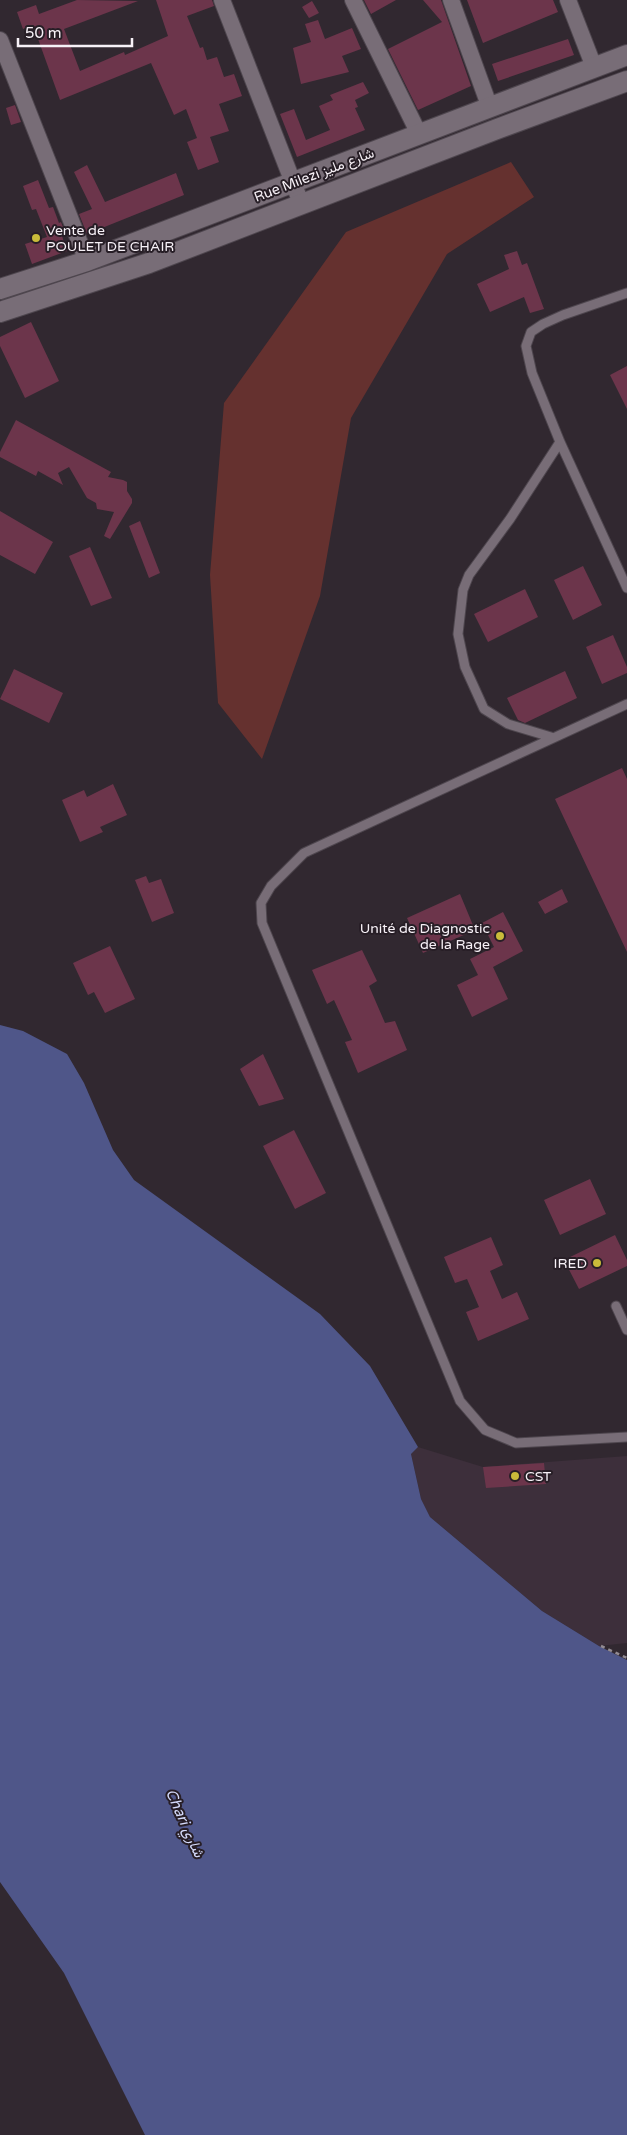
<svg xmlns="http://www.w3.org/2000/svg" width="627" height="2135" viewBox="0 0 627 2135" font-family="'Varela Round',Vazirmatn,sans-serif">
	<rect width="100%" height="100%" fill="#312830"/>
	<path fill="#3d2f3b" d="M 418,1447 L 483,1467 L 627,1456 L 627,1643 L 599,1646 L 542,1611 L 430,1517 L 421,1499 L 411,1454 Z"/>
	<path fill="#65312f" d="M 511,162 L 534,197 L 447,254 L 351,418 L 320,596 L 262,759 L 218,703 L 210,575 L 224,403 L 346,232 Z"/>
	<path fill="#4f5689" d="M 0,1025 L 23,1031 L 67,1054 L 84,1083 L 113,1150 L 134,1180 L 320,1314 L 370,1366 L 418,1447 L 411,1454 L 421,1499 L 430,1517 L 542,1611 L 599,1646 L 627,1660 L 627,2135 L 145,2135 L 64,1973 L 0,1882 Z"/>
	<path fill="#6c354b" d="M 77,0 L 138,1 L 64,29 L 80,71 L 124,52 L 125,55 L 168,36 L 156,0 L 212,0 L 214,6 L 187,16 L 200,48 L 203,47 L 207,60 L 217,57 L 224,77 L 234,74 L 242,96 L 219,104 L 229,131 L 210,137 L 219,162 L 198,170 L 187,142 L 197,138 L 186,109 L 174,115 L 151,63 L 60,100 L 33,25 L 23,29 L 17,12 L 36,5 L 39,14 Z
		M 364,0 L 396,0 L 371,14 Z
		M 423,0 L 441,0 L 471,86 L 418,110 L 388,49 L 442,22 Z
		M 467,0 L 553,0 L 558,12 L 483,43 Z
		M 312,1 L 319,13 L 309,18 L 302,7 Z
		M 318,20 L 325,39 L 352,28 L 361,49 L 342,56 L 349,72 L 301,84 L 293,48 L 311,42 L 305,24 Z
		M 568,39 L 574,55 L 498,81 L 492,64 Z
		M 363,82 L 369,93 L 355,100 L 358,107 L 355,108 L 365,130 L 297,157 L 280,114 L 294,109 L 306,140 L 330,130 L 319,106 L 333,100 L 330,95 Z
		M 15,105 L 21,122 L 11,125 L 6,108 Z
		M 87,165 L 105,202 L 176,173 L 184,195 L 87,234 L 79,214 L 92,209 L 74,172 Z
		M 38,180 L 49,208 L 53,207 L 59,223 L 61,222 L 66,235 L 62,236 L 67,251 L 32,264 L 25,244 L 47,237 L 36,209 L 32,210 L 23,186 Z
		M 517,251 L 522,265 L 527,263 L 544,309 L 530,313 L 524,297 L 490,312 L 477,284 L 509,269 L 504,255 Z
		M 31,322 L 59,381 L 25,398 L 0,346 L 0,337 Z
		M 627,366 L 627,409 L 610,375 Z
		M 16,420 L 111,472 L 108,477 L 123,480 L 127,482 L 127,491 L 132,499 L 132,503 L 110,539 L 104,536 L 114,512 L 97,509 L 96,503 L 87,498 L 69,467 L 58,473 L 63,485 L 38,471 L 36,476 L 0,457 L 0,452 Z
		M 0,511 L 53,542 L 35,574 L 0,555 Z
		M 140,521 L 160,573 L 149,578 L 129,526 Z
		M 90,547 L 112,598 L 91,606 L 69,556 Z
		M 583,566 L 602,605 L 573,620 L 554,580 Z
		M 525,589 L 538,617 L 488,642 L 474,614 Z
		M 613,635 L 627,667 L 627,673 L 602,684 L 586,647 Z
		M 14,669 L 63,693 L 49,723 L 0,699 Z
		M 565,671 L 577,698 L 525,723 L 518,720 L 507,698 Z
		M 622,768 L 627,779 L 627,952 L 555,799 Z
		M 113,784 L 127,815 L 100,827 L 103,832 L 80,842 L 62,800 L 84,790 L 87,797 Z
		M 146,876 L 149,883 L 161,879 L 174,913 L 152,922 L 135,880 Z
		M 562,889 L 568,902 L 545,914 L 538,902 Z
		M 460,894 L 475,930 L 423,953 L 407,918 Z
		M 503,912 L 523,951 L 493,967 L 508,999 L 472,1017 L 457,985 L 478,975 L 470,959 L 494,947 L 482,923 Z
		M 110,946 L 135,999 L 105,1013 L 94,992 L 88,995 L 73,963 Z
		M 362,950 L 377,981 L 369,986 L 385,1023 L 395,1021 L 407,1050 L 358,1073 L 345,1042 L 352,1040 L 334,1000 L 327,1004 L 312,970 Z
		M 263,1054 L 284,1099 L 259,1106 L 240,1069 Z
		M 294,1130 L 326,1193 L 295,1209 L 263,1146 Z
		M 590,1179 L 606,1214 L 560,1235 L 544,1200 Z
		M 615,1235 L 627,1260 L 627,1266 L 579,1289 L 564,1260 Z
		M 491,1237 L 503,1265 L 490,1271 L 502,1299 L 517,1292 L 529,1319 L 478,1341 L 466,1312 L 479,1307 L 467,1279 L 455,1283 L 444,1257 Z
		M 544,1463 L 546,1484 L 486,1488 L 483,1467 Z"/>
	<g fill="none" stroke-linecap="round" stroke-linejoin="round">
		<defs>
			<path id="service" d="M 627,293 L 563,315 L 543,324 L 531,332 L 526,346 L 532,373 L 560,442 L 627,588
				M 627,704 L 304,853 L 271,886 L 261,903 L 262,923 L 460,1401 L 485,1430 L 516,1443 L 627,1437
				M 551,737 L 508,724 L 484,709 L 465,667 L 458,634 L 463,590 L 469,575 L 510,519 L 560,442
				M 616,1306 L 627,1330"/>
			<path id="minor" d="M 222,0 L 301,203
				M 353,0 L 419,134
				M 451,0 L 490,108
				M 568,0 L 594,67
				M 0,40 L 87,261"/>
			<path id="tertiary" d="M 0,289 L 87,261 L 627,55
				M 0,312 L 149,263 L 497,129 L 627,81"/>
		</defs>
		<use href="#service" stroke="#4e464e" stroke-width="11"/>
		<use href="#minor" stroke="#4e464e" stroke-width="18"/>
		<use href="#tertiary" stroke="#4e464e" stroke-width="22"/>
		<path stroke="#938b92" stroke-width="2.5" stroke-dasharray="4 4" stroke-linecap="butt" d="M 601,1646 L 627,1658"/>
		<use href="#service" stroke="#786d77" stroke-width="9"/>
		<use href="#minor" stroke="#786d77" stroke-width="16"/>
		<use href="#tertiary" stroke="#786d77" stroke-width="20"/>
	</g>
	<g fill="#c9bb3a" stroke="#271e26" stroke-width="2">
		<circle cx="36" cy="238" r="5"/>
		<circle cx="500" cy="936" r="5"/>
		<circle cx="597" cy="1263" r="5"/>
		<circle cx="515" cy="1476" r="5"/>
	</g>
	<g text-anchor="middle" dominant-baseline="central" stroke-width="4" stroke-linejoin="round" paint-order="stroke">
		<g font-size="14" fill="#f7f1f7" stroke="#271e26">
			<text transform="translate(314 175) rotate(-21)">Rue Milezi شارع مليز</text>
		</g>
		<g font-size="14" fill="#f7f1f7" stroke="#271e26" text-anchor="start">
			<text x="46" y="230">Vente de<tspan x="46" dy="16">POULET DE CHAIR</tspan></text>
			<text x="490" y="928" text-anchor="end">Unité de Diagnostic<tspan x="490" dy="16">de la Rage</tspan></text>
			<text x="587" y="1263" text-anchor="end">IRED</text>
			<text x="525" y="1476">CST</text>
		</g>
		<g font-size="15" font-style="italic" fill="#d4dafb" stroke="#271e26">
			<text transform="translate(185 1823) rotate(66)">Chari شاري</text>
		</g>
	</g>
	<path d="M18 38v8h114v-8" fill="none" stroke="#f7f1f7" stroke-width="2.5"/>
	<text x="25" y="38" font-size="15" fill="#f7f1f7" stroke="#271e26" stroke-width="4" paint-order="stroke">50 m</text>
</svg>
